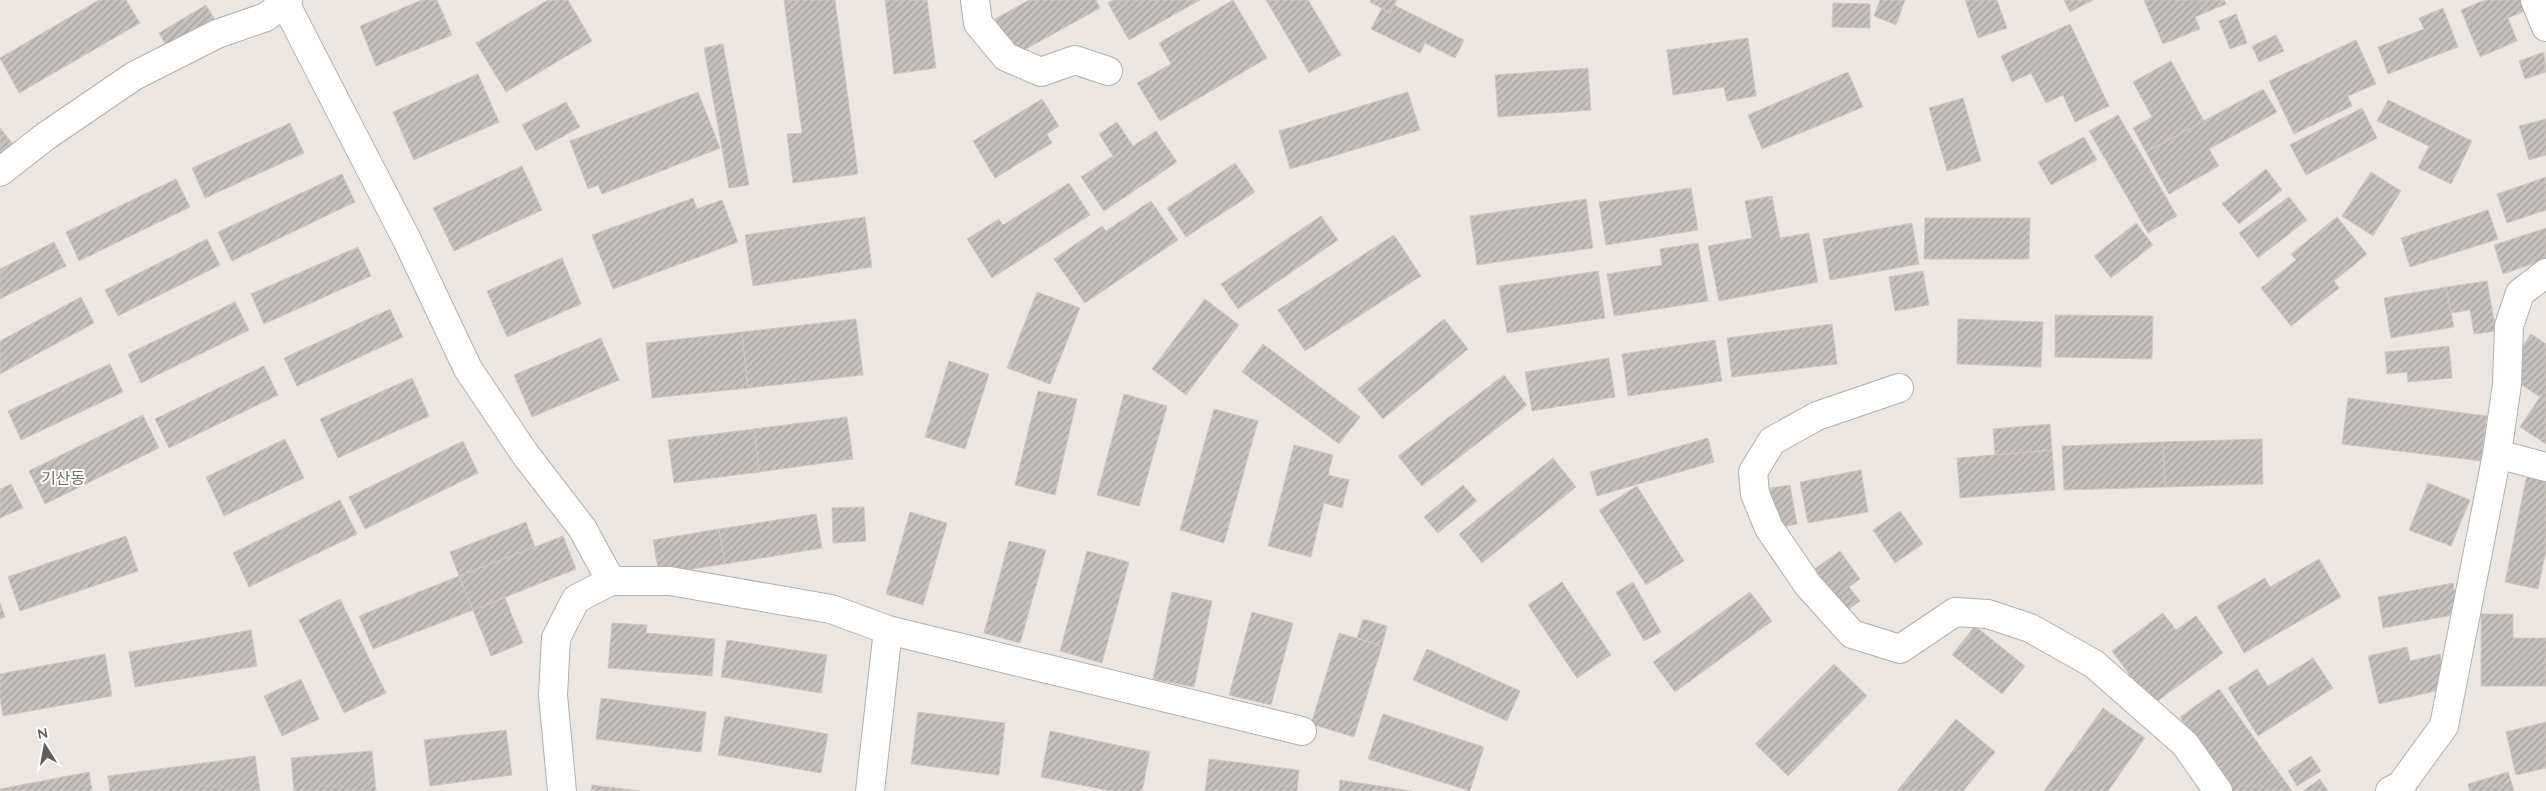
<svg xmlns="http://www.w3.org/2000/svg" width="2546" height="791" viewBox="0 0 2546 791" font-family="Quicksand,'Noto Sans KR',sans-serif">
	<defs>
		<pattern id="building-hatch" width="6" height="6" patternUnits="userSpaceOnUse" patternTransform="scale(1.25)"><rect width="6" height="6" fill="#c6c1be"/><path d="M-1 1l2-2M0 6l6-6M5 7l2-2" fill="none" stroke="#a4a09e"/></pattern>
	</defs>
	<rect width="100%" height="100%" fill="#ebe6e2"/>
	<path fill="url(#building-hatch)" stroke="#cfc7c1" d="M 99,0 L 126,0 L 140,23 L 19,93 L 0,58 Z
		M 422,0 L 437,0 L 452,35 L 376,66 L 360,26 Z
		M 548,0 L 568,0 L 592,41 L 506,92 L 476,43 Z
		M 784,0 L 835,0 L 858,174 L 793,183 L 787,134 L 802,133 Z
		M 885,0 L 927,0 L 936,68 L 894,74 Z
		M 1029,0 L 1096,0 L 1100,8 L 1015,55 L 995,19 Z
		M 1113,0 L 1200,0 L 1129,40 L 1108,3 Z
		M 1233,0 L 1267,58 L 1160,121 L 1137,83 L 1171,64 L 1159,43 Z
		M 1266,0 L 1308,0 L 1341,55 L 1309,73 Z
		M 1371,0 L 1397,0 L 1390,13 L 1370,2 Z
		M 1880,0 L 1905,0 L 1896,25 L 1874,16 Z
		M 1965,0 L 1997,0 L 2007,28 L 1978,38 Z
		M 2064,0 L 2093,0 L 2070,12 Z
		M 2144,0 L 2224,0 L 2226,4 L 2195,17 L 2200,29 L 2163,44 Z
		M 2485,0 L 2525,0 L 2529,9 L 2508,18 L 2517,41 L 2480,57 L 2461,10 Z
		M 1833,3 L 1870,4 L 1870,28 L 1832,27 Z
		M 206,5 L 217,23 L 170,52 L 159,33 Z
		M 1394,5 L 1464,40 L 1455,58 L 1425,43 L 1420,53 L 1371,29 L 1382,8 L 1390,13 Z
		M 2443,8 L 2458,47 L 2388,74 L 2378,47 L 2424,29 L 2419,18 Z
		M 2236,14 L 2247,43 L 2230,49 L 2219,21 Z
		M 2070,24 L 2109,106 L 2075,122 L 2063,95 L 2046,103 L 2031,73 L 2012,82 L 2001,56 Z
		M 2276,35 L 2284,51 L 2259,62 L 2252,46 Z
		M 1748,38 L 1756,96 L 1727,101 L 1724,87 L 1673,95 L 1667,50 Z
		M 2356,40 L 2376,84 L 2348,96 L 2352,106 L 2294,134 L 2269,81 Z
		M 723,44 L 749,185 L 729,188 L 704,48 Z
		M 2544,52 L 2546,72 L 2525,79 L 2519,61 Z
		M 2171,61 L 2204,121 L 2146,152 L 2133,128 L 2152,117 L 2133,82 Z
		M 1588,68 L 1591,110 L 1498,117 L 1495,75 Z
		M 1848,72 L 1863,107 L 1762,149 L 1748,115 Z
		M 478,74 L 499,122 L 414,160 L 393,112 Z
		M 2263,89 L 2277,112 L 2209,149 L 2219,166 L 2169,194 L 2146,152 Z
		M 698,92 L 720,148 L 602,194 L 598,185 L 588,189 L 570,141 Z
		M 1408,92 L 1420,130 L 1290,169 L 1279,131 Z
		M 1963,98 L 1981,161 L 1947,171 L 1929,108 Z
		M 1042,99 L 1059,126 L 1047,134 L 1052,143 L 995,178 L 973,141 Z
		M 2388,100 L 2472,141 L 2451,184 L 2418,168 L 2429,146 L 2377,121 Z
		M 566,102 L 580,127 L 536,151 L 522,125 Z
		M 2362,108 L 2377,138 L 2306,175 L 2290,145 Z
		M 2118,115 L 2177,216 L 2148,233 L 2089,131 Z
		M 2546,119 L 2546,155 L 2529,160 L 2519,126 Z
		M 1117,122 L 1133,146 L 1156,131 L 1177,162 L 1104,211 L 1081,177 L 1113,156 L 1099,134 Z
		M 290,123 L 304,153 L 205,198 L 192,168 Z
		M 0,128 L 20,153 L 0,169 Z
		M 2084,137 L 2097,160 L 2051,185 L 2038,162 Z
		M 1235,163 L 1255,192 L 1186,237 L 1167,208 Z
		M 522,166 L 542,210 L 454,251 L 433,208 Z
		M 2266,169 L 2282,190 L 2239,224 L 2222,204 Z
		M 2371,172 L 2401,191 L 2373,236 L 2342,216 Z
		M 342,174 L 355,202 L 232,261 L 218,232 Z
		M 2546,177 L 2546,210 L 2507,223 L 2497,194 Z
		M 176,179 L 190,207 L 79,261 L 66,232 Z
		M 1069,183 L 1090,215 L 992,278 L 967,239 L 999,219 L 1003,225 Z
		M 1691,188 L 1698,230 L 1606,245 L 1599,202 Z
		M 1772,196 L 1780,238 L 1809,233 L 1818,282 L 1719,301 L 1708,246 L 1752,238 L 1745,201 Z
		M 2289,197 L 2307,220 L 2258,258 L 2239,233 Z
		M 693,198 L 697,209 L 722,200 L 738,242 L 613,289 L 592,235 Z
		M 1586,199 L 1593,248 L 1477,265 L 1470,216 Z
		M 1151,201 L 1178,240 L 1085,303 L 1054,259 L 1102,226 L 1106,231 Z
		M 2488,210 L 2498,239 L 2410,267 L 2401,238 Z
		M 1321,216 L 1338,240 L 1238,309 L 1221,284 Z
		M 865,217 L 872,267 L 753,286 L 745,235 Z
		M 2337,217 L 2367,254 L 2334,281 L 2339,288 L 2291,326 L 2261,288 L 2296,260 L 2291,254 Z
		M 1925,218 L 2030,218 L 2029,259 L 1924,259 Z
		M 1912,223 L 1919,264 L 1830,280 L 1823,239 Z
		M 2136,223 L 2153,245 L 2111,278 L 2094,256 Z
		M 2546,228 L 2546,259 L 2503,274 L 2494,245 Z
		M 1394,235 L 1421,276 L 1305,351 L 1278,310 Z
		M 207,239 L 220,265 L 118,316 L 105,290 Z
		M 54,242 L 66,266 L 0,299 L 0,269 Z
		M 1698,243 L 1708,301 L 1614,316 L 1607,274 L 1662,265 L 1660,249 Z
		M 358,247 L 371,276 L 264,324 L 251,294 Z
		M 562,258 L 581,304 L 507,337 L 487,291 Z
		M 1598,271 L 1605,318 L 1507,333 L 1499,286 Z
		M 1923,271 L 1929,305 L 1895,311 L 1889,277 Z
		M 2487,281 L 2496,331 L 2474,334 L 2470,310 L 2451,313 L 2446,287 Z
		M 2446,287 L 2454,327 L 2391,338 L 2384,298 Z
		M 1037,292 L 1080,308 L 1050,384 L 1007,368 Z
		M 81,297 L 94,323 L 0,374 L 0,341 Z
		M 1205,299 L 1239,325 L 1186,395 L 1152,369 Z
		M 235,302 L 249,330 L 141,383 L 128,354 Z
		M 390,309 L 403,337 L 297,386 L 284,358 Z
		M 2055,315 L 2153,316 L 2152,359 L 2055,357 Z
		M 856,319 L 863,375 L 748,388 L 742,332 Z
		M 1444,319 L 1468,349 L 1383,419 L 1358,389 Z
		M 1958,319 L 2043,322 L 2041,367 L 1957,364 Z
		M 1832,324 L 1837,364 L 1732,377 L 1727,338 Z
		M 742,332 L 748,388 L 652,398 L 646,343 Z
		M 2531,334 L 2546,344 L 2546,444 L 2520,427 L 2540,397 L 2513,379 L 2523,366 L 2513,360 Z
		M 601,338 L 619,380 L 532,417 L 514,375 Z
		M 1715,340 L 1722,381 L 1628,396 L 1622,354 Z
		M 1263,344 L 1360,417 L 1339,444 L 1242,372 Z
		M 2449,346 L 2452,378 L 2408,382 L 2407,372 L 2387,374 L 2385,352 Z
		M 1609,358 L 1615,397 L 1532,411 L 1525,372 Z
		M 949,361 L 989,374 L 965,449 L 925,437 Z
		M 110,364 L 123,392 L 21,440 L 8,411 Z
		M 264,366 L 278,395 L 169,448 L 155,419 Z
		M 1504,375 L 1527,405 L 1422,486 L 1398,456 Z
		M 412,378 L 429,416 L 338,458 L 320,419 Z
		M 1038,391 L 1077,399 L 1055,495 L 1015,485 Z
		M 1124,394 L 1167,406 L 1139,506 L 1097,495 Z
		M 2348,398 L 2487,416 L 2481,461 L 2342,444 Z
		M 1214,409 L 1258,421 L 1224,543 L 1180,530 Z
		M 143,415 L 159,448 L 45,504 L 29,471 Z
		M 847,417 L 853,459 L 759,472 L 754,429 Z
		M 2050,424 L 2052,450 L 1995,455 L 1993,429 Z
		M 754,429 L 759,472 L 674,483 L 668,440 Z
		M 1708,438 L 1714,462 L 1597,496 L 1590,472 Z
		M 285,439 L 304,478 L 224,516 L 206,477 Z
		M 2262,439 L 2263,484 L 2165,487 L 2163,442 Z
		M 463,441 L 478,473 L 365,529 L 349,497 Z
		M 2163,442 L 2165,487 L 2064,490 L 2062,446 Z
		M 1294,445 L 1333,455 L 1328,475 L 1349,480 L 1342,508 L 1324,503 L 1311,557 L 1268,546 Z
		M 2052,450 L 2055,490 L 1960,498 L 1957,458 Z
		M 1553,458 L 1576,487 L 1482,563 L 1459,534 Z
		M 1861,470 L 1868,512 L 1808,523 L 1800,482 Z
		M 2527,475 L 2546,479 L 2546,551 L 2538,589 L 2505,582 Z
		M 2428,483 L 2470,500 L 2451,546 L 2409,530 Z
		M 11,484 L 23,508 L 0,518 L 0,489 Z
		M 1463,485 L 1477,501 L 1438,533 L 1424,517 Z
		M 1790,485 L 1797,524 L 1777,528 L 1770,488 Z
		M 1637,486 L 1684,561 L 1646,585 L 1599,510 Z
		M 340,500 L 357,534 L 249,587 L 233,553 Z
		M 864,507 L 866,541 L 833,543 L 832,508 Z
		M 1900,511 L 1923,544 L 1895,563 L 1873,530 Z
		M 910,512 L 947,523 L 923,605 L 886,594 Z
		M 816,514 L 822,548 L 725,564 L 719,529 Z
		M 526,522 L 535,547 L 459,576 L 450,552 Z
		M 719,529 L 725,564 L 659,574 L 653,540 Z
		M 126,536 L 138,571 L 20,611 L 8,577 Z
		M 563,536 L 576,569 L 473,610 L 459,576 Z
		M 1009,541 L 1046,550 L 1020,643 L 984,633 Z
		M 1087,551 L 1129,562 L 1102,663 L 1060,651 Z
		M 1840,551 L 1860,579 L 1849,587 L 1860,601 L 1839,616 L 1809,573 Z
		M 2319,559 L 2341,597 L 2244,653 L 2217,606 L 2265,578 L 2270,587 Z
		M 459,576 L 473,610 L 373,649 L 359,616 Z
		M 1562,582 L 1611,655 L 1577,678 L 1528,605 Z
		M 1633,582 L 1661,632 L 1644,641 L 1616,592 Z
		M 2453,583 L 2458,614 L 2383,628 L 2378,597 Z
		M 1172,592 L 1212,601 L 1194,687 L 1153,679 Z
		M 1750,592 L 1772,621 L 1675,692 L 1653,662 Z
		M 505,598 L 523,643 L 491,656 L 473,610 Z
		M 340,599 L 386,693 L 344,713 L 299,620 Z
		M 0,603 L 5,617 L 0,619 Z
		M 1252,612 L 1293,623 L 1271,705 L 1229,695 Z
		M 2163,613 L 2176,630 L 2196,616 L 2223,653 L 2152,705 L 2112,651 Z
		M 2481,614 L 2513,614 L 2513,638 L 2546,638 L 2546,686 L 2481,686 Z
		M 1363,619 L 1387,626 L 1382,646 L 1357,638 Z
		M 612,623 L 647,625 L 646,633 L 715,639 L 712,676 L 608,668 Z
		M 1975,626 L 2025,666 L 2002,694 L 1952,655 Z
		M 251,630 L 257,666 L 135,687 L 129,652 Z
		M 1339,633 L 1382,646 L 1354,737 L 1311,724 Z
		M 727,640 L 827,655 L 821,693 L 721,677 Z
		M 2407,647 L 2410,661 L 2440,654 L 2448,688 L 2379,704 L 2368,656 Z
		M 1427,649 L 1520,691 L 1507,721 L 1413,680 Z
		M 105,654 L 112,696 L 3,716 L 0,698 L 0,674 Z
		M 2313,658 L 2333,688 L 2258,736 L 2228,688 L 2257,669 L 2268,686 Z
		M 1834,664 L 1867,696 L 1788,776 L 1755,744 Z
		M 301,679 L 319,719 L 282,736 L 264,696 Z
		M 2219,689 L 2292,791 L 2232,791 L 2180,717 Z
		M 601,698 L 706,712 L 701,752 L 596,739 Z
		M 2103,708 L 2145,738 L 2108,791 L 2044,791 Z
		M 918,712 L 1005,723 L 999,775 L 911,764 Z
		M 1383,714 L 1484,747 L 1470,791 L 1368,759 Z
		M 725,716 L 828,734 L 821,773 L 718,755 Z
		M 1956,719 L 1995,752 L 1963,791 L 1897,791 Z
		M 2546,722 L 2546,768 L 2516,775 L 2506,732 Z
		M 506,730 L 512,775 L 430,786 L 424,740 Z
		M 1050,731 L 1150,752 L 1142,791 L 1111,791 L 1041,777 Z
		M 372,751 L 376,791 L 294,791 L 291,758 Z
		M 255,756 L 260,791 L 110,791 L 108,776 Z
		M 2311,756 L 2321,771 L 2297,786 L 2288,771 Z
		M 1209,759 L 1299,770 L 1297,791 L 1205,791 Z
		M 89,772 L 92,791 L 0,791 L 0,789 Z
		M 2508,772 L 2514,791 L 2470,791 L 2468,784 Z
		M 2320,779 L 2328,791 L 2303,791 Z
		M 1340,780 L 1412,791 L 1339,791 Z
		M 592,785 L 640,791 L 591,791 Z"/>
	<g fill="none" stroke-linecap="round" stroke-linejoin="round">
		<defs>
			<path id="street" d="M 975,0 L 978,23 L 1006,57 L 1041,72 L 1075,60 L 1108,71
				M 2535,0 L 2546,27
				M 285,3 L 407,240 L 468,369 L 525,454 L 582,528 L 611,581 L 670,581 L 831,609 L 888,630 L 1302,731
				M 1899,388 L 1817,416 L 1772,441 L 1753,472 L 1755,494 L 1769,528 L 1808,585 L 1852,634 L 1900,649 L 1955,612 L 1988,614 L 2030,628 L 2094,664 L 2185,744 L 2218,791
				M 2497,454 L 2546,467
				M 562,791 L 553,695 L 556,638 L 576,599 L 611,581
				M 870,791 L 888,630
				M 2390,791 L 2401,785 L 2444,726 L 2497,454 L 2507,384 L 2509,326 L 2520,293 L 2546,273"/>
			<path id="secondary" d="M 0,172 L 46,136 L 134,76 L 217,34 L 266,17 L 288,0"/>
		</defs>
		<use href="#street" stroke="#adb1b2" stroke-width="30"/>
		<use href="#secondary" stroke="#acb1b3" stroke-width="30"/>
		<use href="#street" stroke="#fff" stroke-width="28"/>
		<use href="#secondary" stroke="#fff" stroke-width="28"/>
	</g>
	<g text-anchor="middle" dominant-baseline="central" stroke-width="4" stroke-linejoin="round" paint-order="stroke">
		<g font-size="16" fill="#6b7172" stroke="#fff">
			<text x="63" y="478">기산동</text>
		</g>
	</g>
	<g transform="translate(45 746) rotate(349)" stroke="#ffffff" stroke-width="4" paint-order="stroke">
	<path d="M0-4L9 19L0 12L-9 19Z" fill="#5a5f60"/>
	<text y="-8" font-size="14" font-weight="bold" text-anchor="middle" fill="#5a5f60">N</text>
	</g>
</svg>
